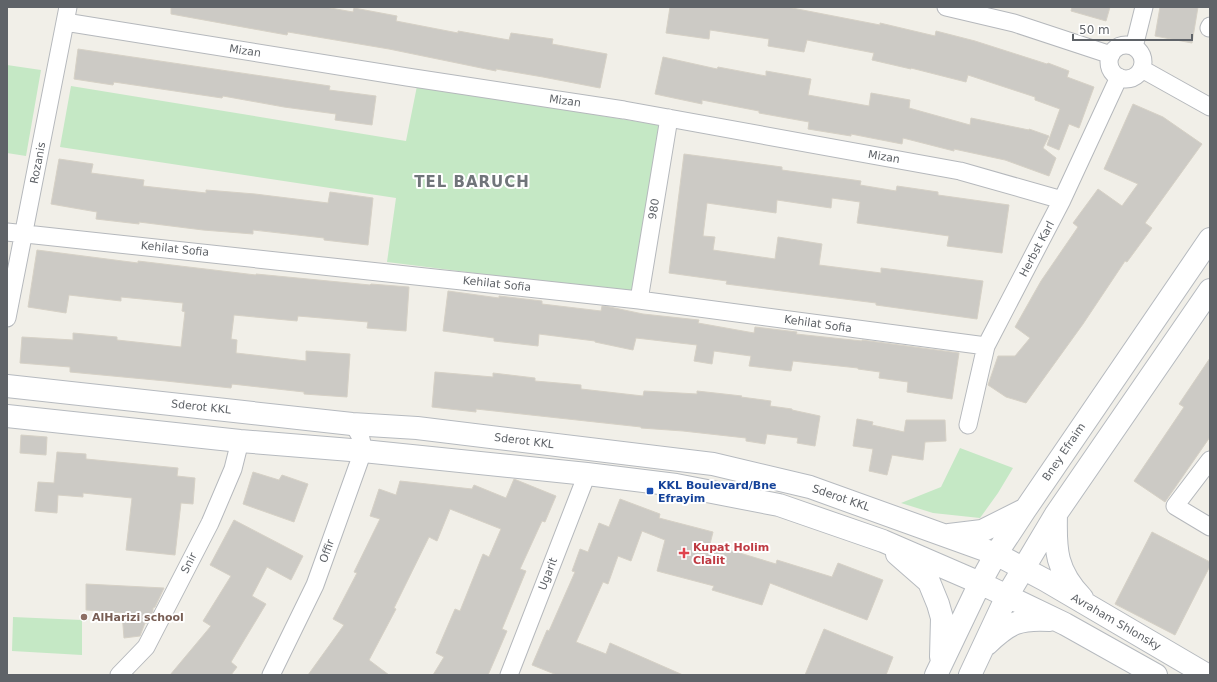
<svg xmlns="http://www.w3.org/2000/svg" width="1217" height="682" viewBox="0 0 1217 682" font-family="'DejaVu Sans',sans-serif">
	<rect width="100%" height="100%" fill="#f1efe8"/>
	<path fill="#c5e8c5" d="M 7,65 L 41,70 L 26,156 L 7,153 Z
		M 71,86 L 406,141 L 417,86 L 659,125 L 634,293 L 387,262 L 396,198 L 60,147 Z
		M 960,448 L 1013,468 L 998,493 L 980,518 L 933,513 L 901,503 L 941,487 Z
		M 13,617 L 82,620 L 82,655 L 12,651 Z"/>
	<path fill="#cccac5" stroke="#d6d1c6" d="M 171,7 L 325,7 L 353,12 L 354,8 L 397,16 L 396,21 L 458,33 L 458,31 L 509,40 L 511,33 L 553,39 L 552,44 L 607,54 L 600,88 L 543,77 L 496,69 L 496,71 L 389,49 L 288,32 L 287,35 L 171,14 Z
		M 670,7 L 787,7 L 880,25 L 880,23 L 935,36 L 936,31 L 975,41 L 1047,64 L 1048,63 L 1069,71 L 1067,77 L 1094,87 L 1079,128 L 1069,124 L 1059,150 L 1047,145 L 1060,109 L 1035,100 L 1035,97 L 968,75 L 966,82 L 911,68 L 911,69 L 872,60 L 874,53 L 807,40 L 804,52 L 768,46 L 769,39 L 710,30 L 709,39 L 666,33 Z
		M 1072,7 L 1110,7 L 1106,21 L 1071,11 Z
		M 1160,7 L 1198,7 L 1192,43 L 1155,36 Z
		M 78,49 L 330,86 L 329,90 L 376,96 L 372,125 L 335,120 L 336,114 L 284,107 L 223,96 L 222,98 L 114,82 L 113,85 L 74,79 Z
		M 663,57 L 717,69 L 718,67 L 766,76 L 766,71 L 811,79 L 808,95 L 869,106 L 871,93 L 910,100 L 909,108 L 970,125 L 971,118 L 1029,130 L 1029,129 L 1049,136 L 1043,148 L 1056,158 L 1049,176 L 1005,160 L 954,149 L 954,151 L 903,138 L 902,144 L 851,134 L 851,136 L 808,129 L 809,122 L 759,113 L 759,111 L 702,100 L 702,104 L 655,94 Z
		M 1133,104 L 1163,117 L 1202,144 L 1145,223 L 1152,228 L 1127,262 L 1125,261 L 1083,324 L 1026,403 L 1006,397 L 988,385 L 998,356 L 1015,356 L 1030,338 L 1015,327 L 1041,281 L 1078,227 L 1073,223 L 1098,189 L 1122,206 L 1138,184 L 1104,169 Z
		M 684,154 L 782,167 L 782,170 L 861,181 L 860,185 L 896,191 L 897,186 L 938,192 L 938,195 L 1009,205 L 1002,253 L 947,246 L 949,236 L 857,223 L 860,202 L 832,198 L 831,208 L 777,200 L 776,213 L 707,203 L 703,236 L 715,237 L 713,250 L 775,259 L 778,237 L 822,244 L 819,265 L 881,273 L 881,268 L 983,281 L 977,319 L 876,305 L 876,303 L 726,284 L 727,281 L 669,273 Z
		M 59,159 L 93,164 L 91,173 L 144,180 L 143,186 L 206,193 L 206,190 L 255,194 L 328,203 L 330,192 L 373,198 L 368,245 L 324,240 L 324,238 L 253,230 L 253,234 L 203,230 L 139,222 L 139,224 L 96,219 L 97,212 L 51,204 Z
		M 37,250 L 138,263 L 138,261 L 256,275 L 256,274 L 370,285 L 371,284 L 409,287 L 406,331 L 367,328 L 368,322 L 298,316 L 297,321 L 234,315 L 231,339 L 237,340 L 236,353 L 306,361 L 306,351 L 350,354 L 347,397 L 304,394 L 304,392 L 232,384 L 231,388 L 166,381 L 70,372 L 70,367 L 20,363 L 22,337 L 73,340 L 73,333 L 117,337 L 117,340 L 181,347 L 185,312 L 182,311 L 183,303 L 121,297 L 121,301 L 69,295 L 66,313 L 28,307 Z
		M 448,291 L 499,298 L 499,296 L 542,301 L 542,304 L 601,311 L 602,306 L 605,306 L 643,314 L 699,320 L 698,323 L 754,333 L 755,327 L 797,332 L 796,334 L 862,341 L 862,340 L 959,353 L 952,399 L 907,392 L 908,382 L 879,378 L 880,372 L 858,369 L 858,368 L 793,361 L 791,371 L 749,366 L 751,356 L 714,351 L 712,364 L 694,361 L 697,345 L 636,338 L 633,350 L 595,342 L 595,341 L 539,334 L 538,346 L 494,341 L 494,338 L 443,331 Z
		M 1210,358 L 1210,437 L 1165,502 L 1134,481 L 1184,407 L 1179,404 Z
		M 435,372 L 493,377 L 493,373 L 535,378 L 535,381 L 581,385 L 581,389 L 643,396 L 644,391 L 697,394 L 697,391 L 742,396 L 741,397 L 771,401 L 770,406 L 792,409 L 792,410 L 820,416 L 815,446 L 797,443 L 798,438 L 767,434 L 765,444 L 746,441 L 746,438 L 683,431 L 641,428 L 641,427 L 476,409 L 476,412 L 432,407 Z
		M 857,419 L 873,422 L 872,425 L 904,432 L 906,420 L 945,420 L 946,441 L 925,442 L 923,460 L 892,455 L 887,475 L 869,471 L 873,449 L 853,446 Z
		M 21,435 L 47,437 L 46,455 L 20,453 Z
		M 57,452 L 86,454 L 86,459 L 178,468 L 177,476 L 195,478 L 193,504 L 181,503 L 175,555 L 126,550 L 132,498 L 83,493 L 83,497 L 58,495 L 57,513 L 35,511 L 38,482 L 54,483 Z
		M 253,472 L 279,480 L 282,475 L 308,484 L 294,522 L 243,504 Z
		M 514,479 L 556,496 L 545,522 L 542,521 L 520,569 L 526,571 L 502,629 L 507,631 L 488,675 L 433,675 L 444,657 L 436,653 L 455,609 L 460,611 L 483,554 L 489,557 L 501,529 L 450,509 L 437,541 L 429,537 L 394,608 L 396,609 L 369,660 L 389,675 L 308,675 L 344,625 L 333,619 L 357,573 L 354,572 L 380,519 L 370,516 L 379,489 L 396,495 L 400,481 L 472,489 L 474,485 L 506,498 Z
		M 620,499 L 660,514 L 659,518 L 713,532 L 710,544 L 776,564 L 777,560 L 832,577 L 838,563 L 883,580 L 867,620 L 770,583 L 762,605 L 712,590 L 714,586 L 657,571 L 665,540 L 642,531 L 631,561 L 618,556 L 608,584 L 603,582 L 576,642 L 606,654 L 610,643 L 683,675 L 557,675 L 532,665 L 547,630 L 549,631 L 575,572 L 572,571 L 580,549 L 588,552 L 599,523 L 609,527 Z
		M 234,520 L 303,556 L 291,580 L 267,567 L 252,596 L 266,604 L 231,662 L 237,667 L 231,675 L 170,675 L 211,626 L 203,621 L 231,576 L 210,565 Z
		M 1152,532 L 1210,562 L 1210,566 L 1175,635 L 1115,604 Z
		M 86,584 L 164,588 L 155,607 L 153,608 L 153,612 L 147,623 L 145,623 L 140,636 L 124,638 L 122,613 L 86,610 Z
		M 824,629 L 893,657 L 886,675 L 805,675 Z"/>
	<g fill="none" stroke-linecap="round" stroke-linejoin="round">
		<defs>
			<path id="street" d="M 946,7 L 1014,23 L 1111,55
				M 65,22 L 407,77 L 624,110 L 960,171 L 1062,200
				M 1209,28 L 1210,26
				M1109 62a17 17 0 1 1 34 0a17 17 0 1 1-34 0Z
				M 1134,47 L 1144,7
				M 1142,69 L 1210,107
				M 7,232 L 639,300 L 986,346
				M 639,300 L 669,118
				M 7,318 L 68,7
				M 968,425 L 986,346 L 1062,200 L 1119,77
				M 1210,460 L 1175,506 L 1210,527
				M 119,675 L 146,647 L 210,523 L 233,469 L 240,441
				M 271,675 L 315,585 L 363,451 C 362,439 360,433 352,424
				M 509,675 L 587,474"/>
			<path id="secondary" d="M 7,386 L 352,424 L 417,428 L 713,464 L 810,487 L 996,554 L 1045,580 L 1207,675
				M 7,416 L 240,441 L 363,451 L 587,474 L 676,485 L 779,505 L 883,541 L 980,583 L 1065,624 L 1156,675
				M 1056,515 C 1055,550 1056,571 1082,598
				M 949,535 L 982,531 L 1024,510
				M 897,554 L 929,582 L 938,604 L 942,618 L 941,657
				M 987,644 C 1009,623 1019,618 1050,620
				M 936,675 L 980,583 L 996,554 L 1025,510 L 1210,239
				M 970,675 L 1007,596 L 1056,514 L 1210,290"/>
		</defs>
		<use href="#street" stroke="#b5b8bc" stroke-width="19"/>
		<use href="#secondary" stroke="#b6babf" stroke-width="24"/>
		<use href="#street" stroke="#fff" stroke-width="17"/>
		<use href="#secondary" stroke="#fff" stroke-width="22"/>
	</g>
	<rect fill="#1a4fb4" stroke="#fff" stroke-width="1.5" x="646" y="487" width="8" height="8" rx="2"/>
	<path fill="#e0444e" stroke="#fff" stroke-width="1.5" d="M682 547h4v4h4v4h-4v4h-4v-4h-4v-4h4z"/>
	<circle fill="#8d6e63" stroke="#fff" stroke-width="1.5" cx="84" cy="617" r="4"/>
	<g text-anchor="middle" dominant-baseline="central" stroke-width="4" stroke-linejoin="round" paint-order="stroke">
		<g font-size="11" fill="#5f6368" stroke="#fff">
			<text transform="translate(245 51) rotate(9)">Mizan</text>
			<text transform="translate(565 101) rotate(8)">Mizan</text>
			<text transform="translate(884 157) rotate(10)">Mizan</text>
			<text transform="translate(38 163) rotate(-79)">Rozanis</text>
			<text transform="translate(654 209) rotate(-81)">980</text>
			<text transform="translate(175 249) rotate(6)">Kehilat Sofia</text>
			<text transform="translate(1037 249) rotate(-62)">Herbst Karl</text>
			<text transform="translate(497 284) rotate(6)">Kehilat Sofia</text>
			<text transform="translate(818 324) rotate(8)">Kehilat Sofia</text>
			<text transform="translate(201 407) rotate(6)">Sderot KKL</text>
			<text transform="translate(524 441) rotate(7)">Sderot KKL</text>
			<text transform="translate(1064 452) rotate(-56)">Bney Efraim</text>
			<text transform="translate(841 498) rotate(19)">Sderot KKL</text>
			<text transform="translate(327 551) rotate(-70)">Offir</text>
			<text transform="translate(189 563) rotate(-63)">Snir</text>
			<text transform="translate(548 574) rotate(-69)">Ugarit</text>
			<text transform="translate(1116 622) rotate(30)">Avraham Shlonsky</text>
		</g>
		<g font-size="11" font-weight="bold" fill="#164399" stroke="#fff" text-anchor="start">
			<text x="658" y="485">KKL Boulevard/Bne<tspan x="658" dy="13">Efrayim</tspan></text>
		</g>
		<g font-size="11" font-weight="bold" fill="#be3a42" stroke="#fff" text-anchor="start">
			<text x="693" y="547">Kupat Holim<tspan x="693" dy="13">Clalit</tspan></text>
		</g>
		<g font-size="11" font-weight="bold" fill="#785e54" stroke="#fff" text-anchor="start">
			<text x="92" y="617">AlHarizi school</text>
		</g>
		<g font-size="15" font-weight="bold" letter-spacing="1" fill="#70757a" stroke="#fff">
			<text x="472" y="182">TEL BARUCH</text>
		</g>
	</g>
	<rect width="1217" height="682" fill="none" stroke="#5f6368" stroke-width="16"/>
	<path d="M1073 34v6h119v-6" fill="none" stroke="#5f6368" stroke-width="2"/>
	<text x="1079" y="34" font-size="12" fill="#5f6368" stroke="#ffffff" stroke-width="3" paint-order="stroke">50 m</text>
</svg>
